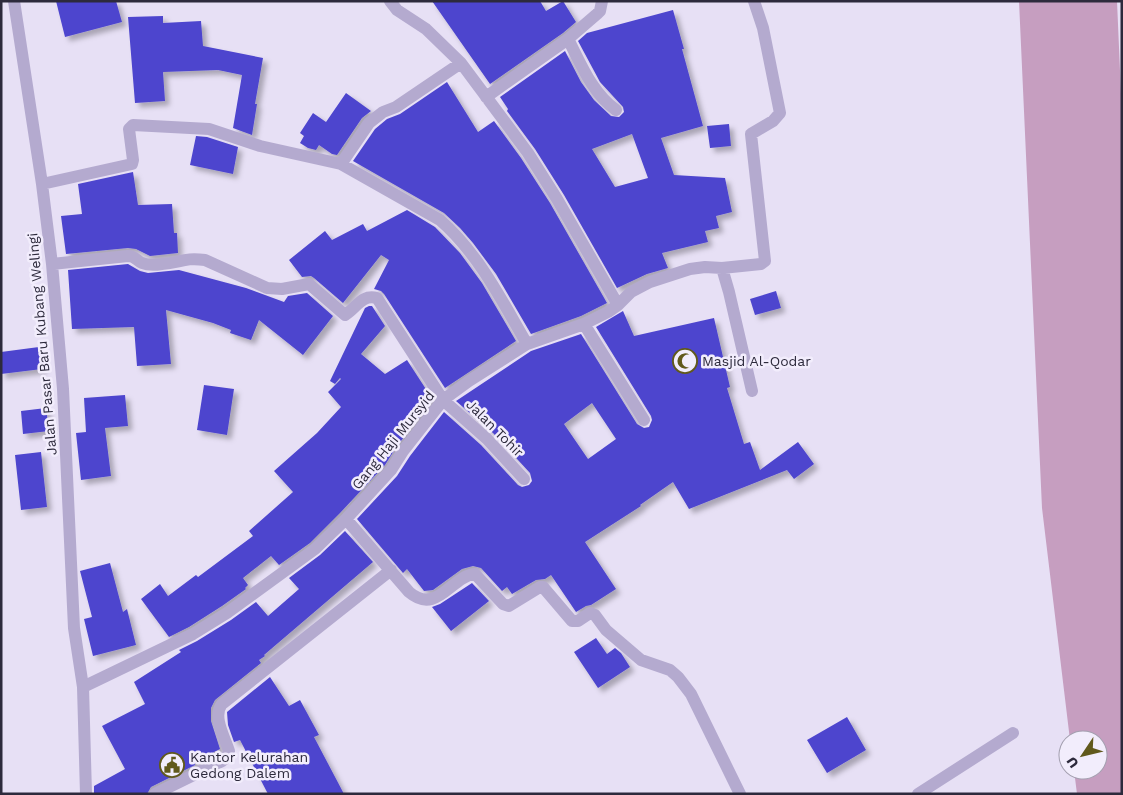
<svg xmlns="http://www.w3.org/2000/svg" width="1123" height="795" viewBox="0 0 1123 795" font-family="'Work Sans',sans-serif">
	<defs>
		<filter id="shadow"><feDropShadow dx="4.5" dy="4.5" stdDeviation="2.5" flood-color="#0004"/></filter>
	</defs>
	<rect width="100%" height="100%" fill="#e7e0f5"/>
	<path fill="#c69ec0" d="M 1019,1 L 1117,1 L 1122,117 L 1122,794 L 1077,794 L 1074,770 L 1098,770 L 1098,740 L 1070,740 L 1042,508 Z"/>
	<path fill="#4d45ce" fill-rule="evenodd" filter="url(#shadow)" d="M 56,1 L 116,1 L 122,22 L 65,37 Z
		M 432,1 L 540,1 L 546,11 L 563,1 L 576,22 L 563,33 L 490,84 Z
		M 673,10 L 684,49 L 682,49 L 703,126 L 661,138 L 674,175 L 725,178 L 732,212 L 716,216 L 719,228 L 705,231 L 708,242 L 662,253 L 668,268 L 647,274 L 617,288 L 564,195 L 535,149 L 507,111 L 508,109 L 500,97 L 565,51 L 581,82 L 594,100 L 611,116 L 619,117 L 624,112 L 623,107 L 600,82 L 578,41 L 587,33 ZM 632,134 L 648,178 L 615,187 L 592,149 Z
		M 163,16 L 163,23 L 201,21 L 203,46 L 263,58 L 255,104 L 257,104 L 252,135 L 233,128 L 242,75 L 218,70 L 163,72 L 165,101 L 135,103 L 128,17 Z
		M 447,82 L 478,132 L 494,121 L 521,158 L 550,203 L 607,303 L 581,316 L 531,334 L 496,274 L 473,243 L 460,228 L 444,213 L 353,161 L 375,129 L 387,119 L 400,114 Z
		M 346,93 L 371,111 L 362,118 L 337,155 L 332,154 L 319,145 L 316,150 L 308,148 L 300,143 L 304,136 L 300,133 L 313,113 L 326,122 Z
		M 729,124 L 731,146 L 710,148 L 707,126 Z
		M 196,136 L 207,137 L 238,147 L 233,174 L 190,165 Z
		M 133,172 L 138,205 L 172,204 L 174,233 L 177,233 L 178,253 L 150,256 L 136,249 L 128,248 L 66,254 L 61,216 L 82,214 L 78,184 Z
		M 407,210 L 435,227 L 460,253 L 482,283 L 516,341 L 445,388 L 384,294 L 381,291 L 374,289 L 389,260 L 381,255 L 343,303 L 314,278 L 311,276 L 302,277 L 289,260 L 325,231 L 332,240 L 363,224 L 367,231 Z
		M 128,264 L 140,271 L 148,273 L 179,270 L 246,288 L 284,302 L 288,296 L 307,293 L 333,316 L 303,355 L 259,320 L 251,340 L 230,333 L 231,330 L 213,323 L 166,310 L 171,364 L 137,366 L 134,327 L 72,329 L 68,270 Z
		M 776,291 L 781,308 L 755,315 L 750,299 Z
		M 369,306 L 372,306 L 385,326 L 361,354 L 385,374 L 407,360 L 433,400 L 397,446 L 385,465 L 340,513 L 310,543 L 279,565 L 271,556 L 243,578 L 248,585 L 245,588 L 246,589 L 222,606 L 189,627 L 169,637 L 141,599 L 160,584 L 168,596 L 196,575 L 198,577 L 253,536 L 249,531 L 293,492 L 274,471 L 317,433 L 341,407 L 328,392 L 341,379 L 340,378 L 335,384 L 330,381 L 365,308 Z
		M 623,311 L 634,336 L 714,318 L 730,387 L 727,388 L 744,444 L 750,442 L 760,470 L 798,442 L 814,464 L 794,479 L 787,470 L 689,509 L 673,482 L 640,505 L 641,506 L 585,542 L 616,589 L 591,605 L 586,606 L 576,612 L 551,575 L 545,579 L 536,580 L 512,594 L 507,587 L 502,591 L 481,568 L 473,566 L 462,569 L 433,590 L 424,591 L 407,569 L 403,573 L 357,519 L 397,476 L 410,456 L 444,412 L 481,445 L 518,485 L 522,487 L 529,485 L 532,481 L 530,473 L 493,433 L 456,401 L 531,351 L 581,334 L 637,424 L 644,428 L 649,427 L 652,420 L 651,416 L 596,327 ZM 592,403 L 616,439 L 588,459 L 564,424 Z
		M 39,347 L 42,369 L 1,374 L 1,352 Z
		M 204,385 L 234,389 L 227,435 L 197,430 Z
		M 125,395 L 128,426 L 105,428 L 111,476 L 81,480 L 76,433 L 86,432 L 84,398 Z
		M 46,408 L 49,431 L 23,434 L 21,411 Z
		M 41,452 L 47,507 L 21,510 L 15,455 Z
		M 345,531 L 373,562 L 264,655 L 265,656 L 259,660 L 261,663 L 215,700 L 211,708 L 211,721 L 220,749 L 194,762 L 195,765 L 151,787 L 147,794 L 94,794 L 94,786 L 125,769 L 102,726 L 145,704 L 134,682 L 181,652 L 179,650 L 197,641 L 231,620 L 256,602 L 268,616 L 299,589 L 289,578 L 320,555 Z
		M 110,563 L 123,612 L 127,609 L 136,645 L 93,656 L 84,619 L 92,617 L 80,571 Z
		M 472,583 L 489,601 L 451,631 L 432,607 L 440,604 Z
		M 596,638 L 607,654 L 615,648 L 621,653 L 630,667 L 598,688 L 574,652 Z
		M 270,677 L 289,706 L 300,700 L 319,735 L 314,737 L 344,794 L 268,794 L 240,740 L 234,742 L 228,725 L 227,712 Z
		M 847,717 L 866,750 L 827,773 L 807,740 Z"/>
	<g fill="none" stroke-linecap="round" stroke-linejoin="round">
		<path stroke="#b4aacf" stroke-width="12" d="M 14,1 L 42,184 L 52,264 L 63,389 L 74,628 L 83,687 L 86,794
			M 390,1 L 397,10 L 426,29 L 461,63 L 528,153 L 557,199 L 618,305
			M 602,1 L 600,11 L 597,14 L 568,39 C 581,64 592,93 616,110
			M 486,97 L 568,39
			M 341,164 L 369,123 L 383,112 L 396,107 L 461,63
			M 42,184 L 132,164 L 133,160 L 129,129 L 133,125 L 209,129 L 260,146 L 341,164 L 440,220 C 479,254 502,301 527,344
			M 52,264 L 128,256 C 135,256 136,260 142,263 C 147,265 156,265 162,264 C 180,263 184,257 205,260 L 267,288 L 282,289 L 309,284 L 345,315 C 357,308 361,294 377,298 L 443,400 L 487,439 L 524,479
			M 722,268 L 761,264 L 765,261 L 751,134 L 773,121 L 780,113 L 763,28 L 754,1
			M 584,324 L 644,420
			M 346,519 L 409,592 C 437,616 451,576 475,574 L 503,604 L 509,606 L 540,587 L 543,587 L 572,621 L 578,621 L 590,613 L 595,615 L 606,630 L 641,660 L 670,670 L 678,677 L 691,694 L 740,794
			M 83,687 L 193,634 L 227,613 L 315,549 L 346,519 L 391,470 L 403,451 L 443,400 L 469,381 L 527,344 L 584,324 L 608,312 L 618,305 L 631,292 L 650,282 L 690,269 L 705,267 L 722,268 L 729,292 L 752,391
			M 155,794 L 222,761 L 227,757 L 229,751 C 225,738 212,716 222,704 L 391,570
			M 918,794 L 1013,733"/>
	</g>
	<defs>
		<symbol id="mosque-ring" viewBox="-11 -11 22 22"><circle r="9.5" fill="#f2edfc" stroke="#61591c" stroke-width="1.5"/><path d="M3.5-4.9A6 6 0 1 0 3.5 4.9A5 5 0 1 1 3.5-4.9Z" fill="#61591c"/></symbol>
		<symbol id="civic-ring" viewBox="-11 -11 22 22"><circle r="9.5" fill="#f2edfc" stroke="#61591c" stroke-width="1.5"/><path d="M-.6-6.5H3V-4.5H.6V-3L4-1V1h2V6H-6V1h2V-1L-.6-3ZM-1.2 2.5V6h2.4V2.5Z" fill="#61591c"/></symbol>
	</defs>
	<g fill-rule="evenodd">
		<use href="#mosque-ring" x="671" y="347" width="28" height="28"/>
		<use href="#civic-ring" x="158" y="751" width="28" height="28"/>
	</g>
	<g text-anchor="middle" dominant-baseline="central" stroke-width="5" stroke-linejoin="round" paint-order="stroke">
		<g font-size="14" fill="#2d2a3c" stroke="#f2edfc">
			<text transform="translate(42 344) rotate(-95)">Jalan Pasar Baru Kubang Welingi</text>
			<text transform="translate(495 428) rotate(45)">Jalan Tohir</text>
			<text transform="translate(393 440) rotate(-51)">Gang Haji Mursyid</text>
		</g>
		<g font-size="14" fill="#2d2a3c" stroke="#f2edfc" text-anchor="start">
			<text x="702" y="361">Masjid Al-Qodar</text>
			<text x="190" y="757">Kantor Kelurahan<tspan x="190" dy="16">Gedong Dalem</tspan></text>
		</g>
	</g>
	<rect width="1123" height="795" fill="none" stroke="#2d2a3c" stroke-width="5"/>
	<g transform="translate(1083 755) rotate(235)"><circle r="24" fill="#f2edfc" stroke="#a39faf"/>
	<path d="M0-4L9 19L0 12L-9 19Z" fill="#61591c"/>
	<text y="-8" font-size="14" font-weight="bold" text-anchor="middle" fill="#2d2a3c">U</text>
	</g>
</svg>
